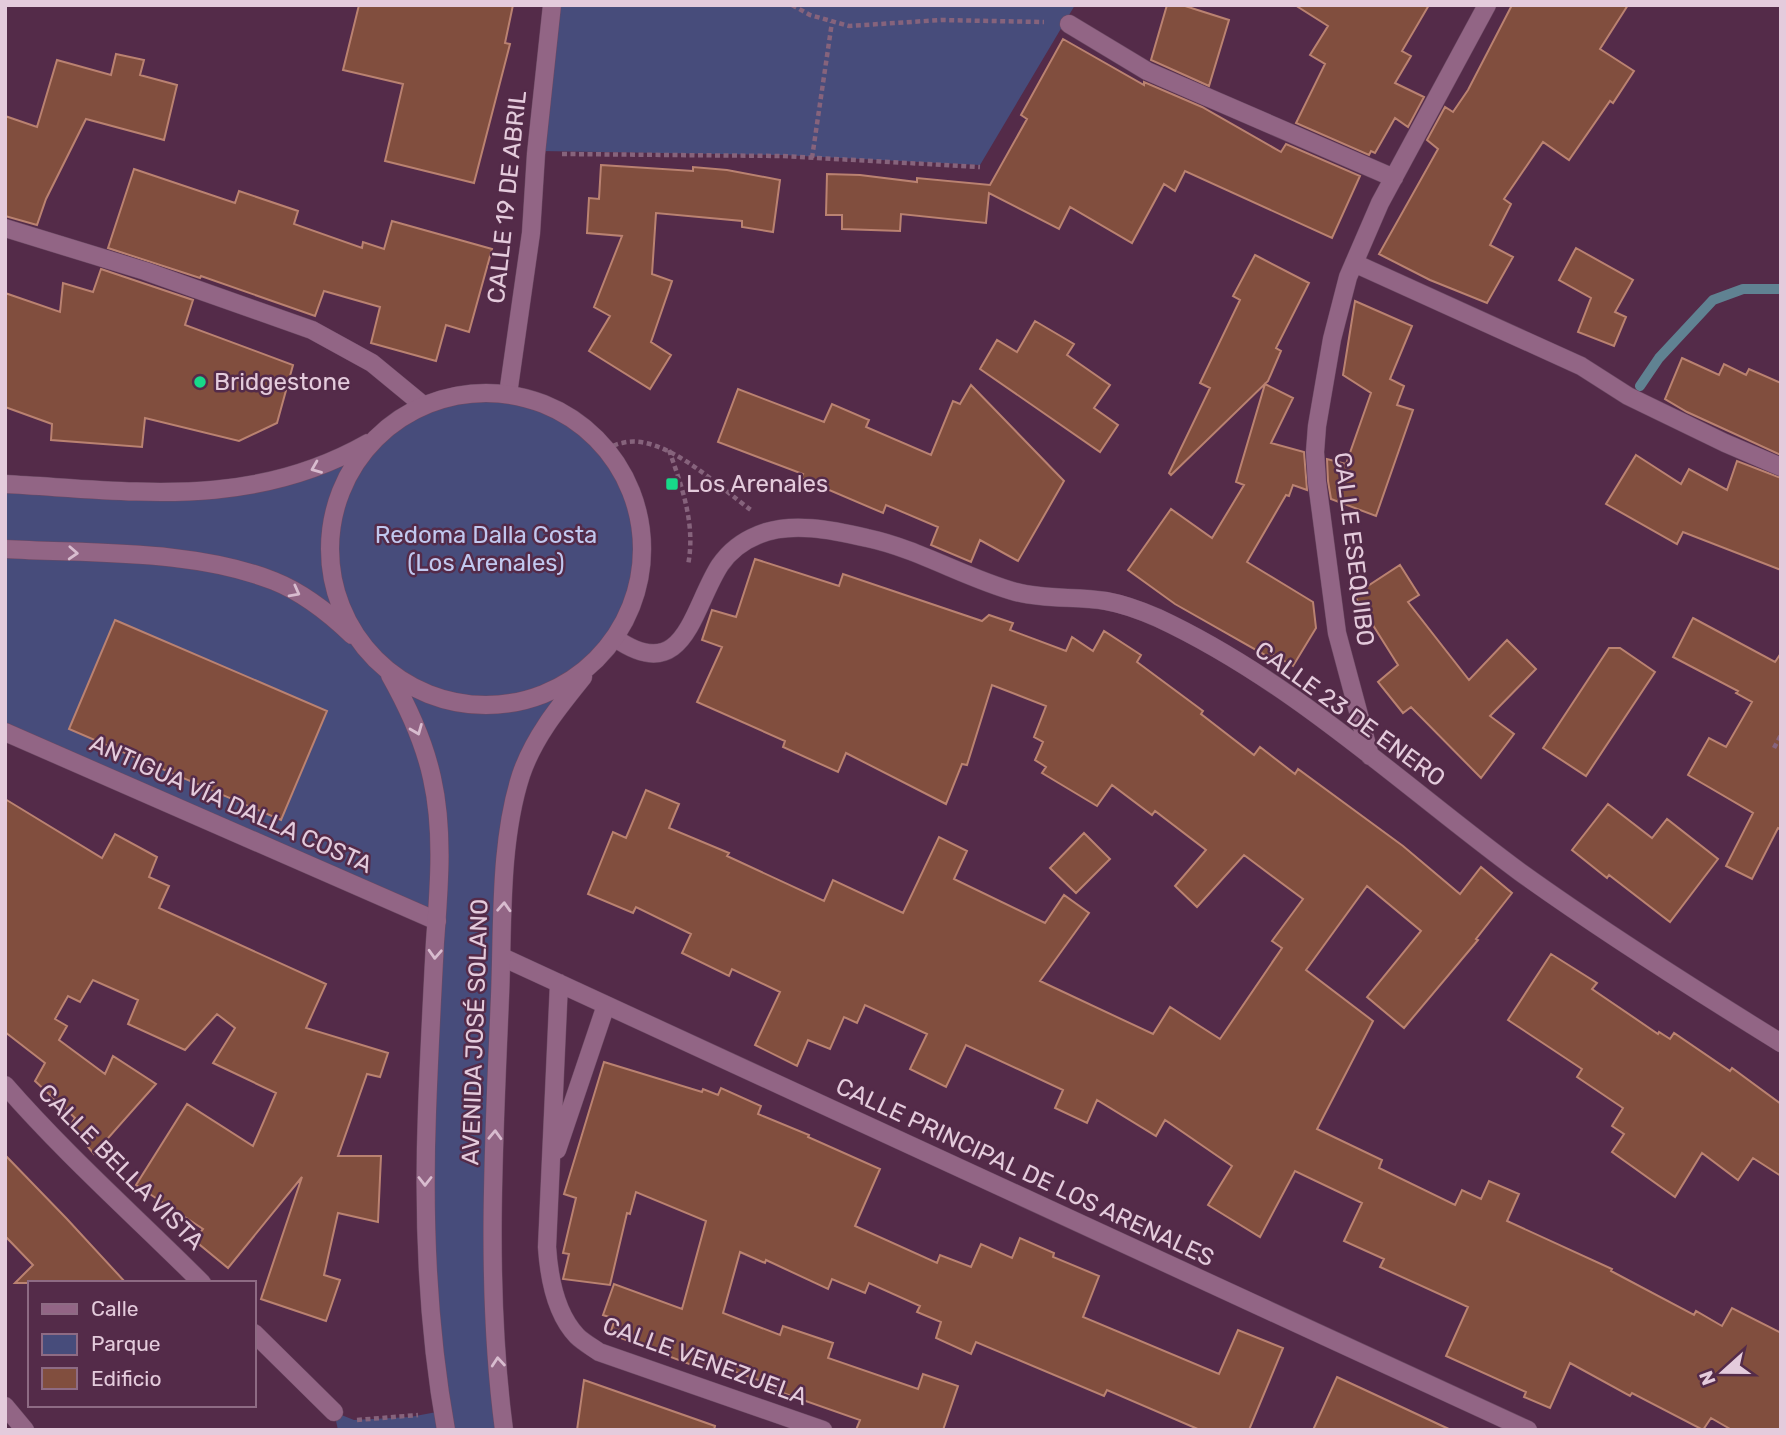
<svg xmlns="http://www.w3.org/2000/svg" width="1786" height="1435" viewBox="0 0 1786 1435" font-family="Rubik,sans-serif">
	<rect width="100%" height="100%" fill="#542b49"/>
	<path fill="#474c7b" d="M 554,5 L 1075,5 L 980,165 L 782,155 L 541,151 Z
		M 479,393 L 508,394 L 536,401 L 562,413 L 586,429 L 606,449 L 623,474 L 634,500 L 641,528 L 641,557 L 638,586 L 628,613 L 615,638 L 541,729 L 513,809 L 495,1129 L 504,1430 L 338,1430 L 334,1412 L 354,1420 L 410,1417 L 442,1411 L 431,1333 L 437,921 L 5,732 L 5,484 L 206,491 L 341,458 L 377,438 L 398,419 L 423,405 L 451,397 Z"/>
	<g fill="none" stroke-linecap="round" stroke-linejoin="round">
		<path stroke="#608292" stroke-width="10" d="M 1640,386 L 1659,358 L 1713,300 L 1743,289 L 1781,289"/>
	</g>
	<path fill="#814e3e" stroke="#ba8271" stroke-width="2" d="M 359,5 L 513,5 L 505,43 L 510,44 L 474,183 L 385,161 L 403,84 L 343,70 Z
		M 1167,5 L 1182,5 L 1229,20 L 1209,86 L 1151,60 Z
		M 1295,5 L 1429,5 L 1402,51 L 1411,56 L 1395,83 L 1424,97 L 1408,127 L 1395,118 L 1375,153 L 1371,151 L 1369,155 L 1296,123 L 1325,64 L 1310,55 L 1328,26 Z
		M 1512,5 L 1628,5 L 1600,49 L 1634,71 L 1613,103 L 1610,101 L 1569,160 L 1543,142 L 1504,199 L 1511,204 L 1490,245 L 1513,257 L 1487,303 L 1430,280 L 1379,254 L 1438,149 L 1427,140 L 1445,107 L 1453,112 L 1468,90 Z
		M 1063,39 L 1144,85 L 1144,82 L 1202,107 L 1281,152 L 1286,144 L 1360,176 L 1332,238 L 1185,171 L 1175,191 L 1164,184 L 1132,243 L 1070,207 L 1059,229 L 989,193 L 986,223 L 901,214 L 900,231 L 842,229 L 842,215 L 826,215 L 827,174 L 860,175 L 917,182 L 917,178 L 990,185 L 1027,119 L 1021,115 Z
		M 116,54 L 144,60 L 140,75 L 177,85 L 164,140 L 86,119 L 46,199 L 37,225 L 5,216 L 5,116 L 37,127 L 57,60 L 111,75 Z
		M 601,165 L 693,171 L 693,167 L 727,170 L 780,180 L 773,232 L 742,227 L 742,221 L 656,213 L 652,274 L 672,281 L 651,342 L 671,355 L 650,389 L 589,351 L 610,316 L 594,307 L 622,236 L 587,233 L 589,198 L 599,199 Z
		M 134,169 L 235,203 L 239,191 L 298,211 L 294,224 L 362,248 L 363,242 L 384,249 L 392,221 L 492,249 L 469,332 L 446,325 L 436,361 L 371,343 L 380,307 L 324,291 L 315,316 L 201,276 L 200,278 L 108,248 Z
		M 1576,248 L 1633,280 L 1615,312 L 1626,317 L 1614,346 L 1578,332 L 1591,298 L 1559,280 Z
		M 1255,255 L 1309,283 L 1276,348 L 1281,351 L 1268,381 L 1171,475 L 1169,473 L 1210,388 L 1200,383 L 1240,300 L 1233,296 Z
		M 101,269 L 193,300 L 185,325 L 293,365 L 277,423 L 239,441 L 145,418 L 142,447 L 51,440 L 52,424 L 5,407 L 5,293 L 60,312 L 63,283 L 93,292 Z
		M 1355,301 L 1412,326 L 1390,379 L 1404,386 L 1397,405 L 1413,410 L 1376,516 L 1331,499 L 1328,481 L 1327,459 L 1346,464 L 1371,393 L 1343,375 Z
		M 1035,321 L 1074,344 L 1067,355 L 1110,385 L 1094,408 L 1118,425 L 1100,452 L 980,369 L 997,340 L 1017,352 Z
		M 1682,358 L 1719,375 L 1724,364 L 1746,375 L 1749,369 L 1781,383 L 1781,455 L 1687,412 L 1665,399 Z
		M 1265,384 L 1293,398 L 1271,443 L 1304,452 L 1307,490 L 1293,485 L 1289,496 L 1286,495 L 1247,562 L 1313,602 L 1316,628 L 1293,666 L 1274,655 L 1272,659 L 1175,604 L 1128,570 L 1171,509 L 1212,538 L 1244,485 L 1236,482 Z
		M 971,385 L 1064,481 L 1018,561 L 980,540 L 971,562 L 931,545 L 938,527 L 886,505 L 883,513 L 801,478 L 803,474 L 718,442 L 738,389 L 824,422 L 832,404 L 869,420 L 866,427 L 931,455 L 953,401 L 960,404 Z
		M 1636,455 L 1681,484 L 1689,469 L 1727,490 L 1737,461 L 1781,478 L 1781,570 L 1683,532 L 1677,544 L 1606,504 Z
		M 755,559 L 839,586 L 843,574 L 982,621 L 989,615 L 1013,623 L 1010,630 L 1066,651 L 1072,637 L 1093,651 L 1104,631 L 1141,655 L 1137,662 L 1203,711 L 1201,714 L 1254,755 L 1260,747 L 1295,774 L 1298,769 L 1403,846 L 1460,894 L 1481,867 L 1512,893 L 1476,939 L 1478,940 L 1404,1028 L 1367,997 L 1421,931 L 1367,886 L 1306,970 L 1373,1021 L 1317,1129 L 1382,1160 L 1379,1168 L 1455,1205 L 1462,1190 L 1481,1199 L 1489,1181 L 1519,1194 L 1507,1221 L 1612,1269 L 1611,1271 L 1694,1315 L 1696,1311 L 1722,1326 L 1732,1308 L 1781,1333 L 1781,1430 L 1732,1430 L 1711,1418 L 1703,1430 L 1632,1393 L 1630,1396 L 1570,1363 L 1550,1408 L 1524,1397 L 1526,1392 L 1446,1356 L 1468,1307 L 1380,1267 L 1384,1259 L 1344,1241 L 1362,1203 L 1295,1171 L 1260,1237 L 1208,1205 L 1232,1166 L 1165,1120 L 1156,1136 L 1097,1100 L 1087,1123 L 1055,1108 L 1063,1090 L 966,1045 L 946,1087 L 910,1069 L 927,1034 L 865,1005 L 857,1023 L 844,1017 L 830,1049 L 808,1040 L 797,1066 L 755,1045 L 780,992 L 732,969 L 729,976 L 682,953 L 691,934 L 636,907 L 633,913 L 588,894 L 613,832 L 626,838 L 646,790 L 679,804 L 669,828 L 729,853 L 727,856 L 824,901 L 833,880 L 903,913 L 939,837 L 967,851 L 954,879 L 1045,923 L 1064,895 L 1089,913 L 1040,981 L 1153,1034 L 1170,1007 L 1220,1039 L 1282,948 L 1272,941 L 1303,899 L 1244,855 L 1197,907 L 1175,886 L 1206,850 L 1155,811 L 1152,815 L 1112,785 L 1097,806 L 1042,773 L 1046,767 L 1035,760 L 1043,742 L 1034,737 L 1046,706 L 992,685 L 967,765 L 962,764 L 946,804 L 846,753 L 838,772 L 783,747 L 785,741 L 697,702 L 722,647 L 702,640 L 712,610 L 736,617 Z
		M 1400,565 L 1419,595 L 1408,602 L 1469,680 L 1507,640 L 1536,669 L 1490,716 L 1514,734 L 1481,778 L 1411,707 L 1403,713 L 1378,682 L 1398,665 L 1354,595 Z
		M 1693,618 L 1775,662 L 1781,653 L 1781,829 L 1778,828 L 1752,879 L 1726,866 L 1753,813 L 1688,775 L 1709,738 L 1726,747 L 1752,702 L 1736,693 L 1738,691 L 1673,657 Z
		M 115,620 L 327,711 L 281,820 L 69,729 Z
		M 1609,648 L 1620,648 L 1655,672 L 1586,776 L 1543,748 Z
		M 5,799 L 102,858 L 115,834 L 157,857 L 149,877 L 169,886 L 159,908 L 326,984 L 306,1028 L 388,1053 L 380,1077 L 367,1074 L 338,1156 L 381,1156 L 378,1222 L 338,1213 L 324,1275 L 340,1280 L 326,1321 L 261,1299 L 302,1177 L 228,1268 L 194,1240 L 203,1229 L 136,1185 L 187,1104 L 253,1146 L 276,1093 L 213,1063 L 235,1028 L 217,1014 L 185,1050 L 128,1024 L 138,1000 L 93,980 L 80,1002 L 68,996 L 55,1019 L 67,1026 L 59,1040 L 105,1074 L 113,1056 L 156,1084 L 94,1154 L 70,1126 L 75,1118 L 35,1081 L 45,1063 L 5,1032 Z
		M 1608,804 L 1652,838 L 1667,819 L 1718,859 L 1670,922 L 1609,875 L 1607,878 L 1572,850 Z
		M 1084,833 L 1110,859 L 1076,893 L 1050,868 Z
		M 1551,954 L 1597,983 L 1592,989 L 1658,1034 L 1659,1032 L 1670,1039 L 1674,1033 L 1730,1071 L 1732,1068 L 1781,1104 L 1781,1176 L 1753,1158 L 1738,1180 L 1702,1153 L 1675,1197 L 1612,1152 L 1624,1134 L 1612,1126 L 1623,1108 L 1577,1077 L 1582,1069 L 1508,1020 Z
		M 604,1062 L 702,1092 L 703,1089 L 718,1095 L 721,1088 L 761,1106 L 758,1114 L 809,1135 L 808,1137 L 880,1169 L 855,1226 L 937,1263 L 940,1255 L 971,1267 L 981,1244 L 1012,1258 L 1020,1238 L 1054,1253 L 1053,1257 L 1099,1276 L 1083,1317 L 1219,1374 L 1238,1330 L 1283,1348 L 1249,1430 L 1200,1430 L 1107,1390 L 1104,1396 L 976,1342 L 971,1354 L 936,1338 L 941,1322 L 917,1312 L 920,1306 L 869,1283 L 865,1293 L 832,1279 L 828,1289 L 766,1260 L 765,1263 L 740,1252 L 723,1313 L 780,1335 L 783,1326 L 833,1343 L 828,1358 L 918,1389 L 923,1374 L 958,1386 L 943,1430 L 856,1430 L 860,1420 L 763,1386 L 764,1382 L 708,1362 L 705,1370 L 610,1334 L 615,1319 L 603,1315 L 614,1284 L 682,1309 L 706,1221 L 636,1192 L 630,1214 L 627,1213 L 610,1285 L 563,1279 L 569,1254 L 563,1253 L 576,1198 L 564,1194 Z
		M 5,1155 L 67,1219 L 126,1283 L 15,1283 L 33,1265 L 5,1236 Z
		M 1337,1377 L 1378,1396 L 1451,1430 L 1313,1430 Z
		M 584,1380 L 715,1426 L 714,1430 L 577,1430 Z"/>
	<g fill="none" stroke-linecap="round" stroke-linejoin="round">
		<defs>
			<path id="minor" d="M 1069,24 L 1147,71 L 1394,178
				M 5,228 L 145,271 L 312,330 L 372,363 L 423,405
				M 1354,263 L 1581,366 L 1628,396 L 1725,443 L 1781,467
				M 508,394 L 531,233 L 536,154 L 552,5
				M 615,638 C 685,687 692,608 720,565 C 729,552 743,541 758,535 C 790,521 833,530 867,538 C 919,549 965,578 1016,592 C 1046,600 1076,596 1106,601 C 1123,604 1142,611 1158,618 C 1293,681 1402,785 1520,872 C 1605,933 1692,988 1781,1043
				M 5,732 L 437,921
				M 1370,756 L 1337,633 L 1317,482 L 1315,452 L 1317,426 L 1332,339 L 1348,277 L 1380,203 L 1487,5
				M 502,957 L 1528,1430
				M 559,983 L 547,1247 C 549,1277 555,1313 577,1336 C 583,1342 592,1347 599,1352 L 823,1430
				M 5,1085 C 66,1155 136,1217 202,1283
				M 557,1150 L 606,1005
				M 254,1333 L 334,1412
				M 5,1406 L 25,1430"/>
			<path id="tertiary" d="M330 549a156 156 0 1 1 312 0a156 156 0 1 1-312 0Z
				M 5,484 C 135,491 250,510 368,443
				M 5,549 C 91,554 193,549 274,581 C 304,593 329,613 352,635
				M 390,675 C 408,707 424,741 432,778 C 444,831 439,888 435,942 C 432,999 429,1055 427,1112 C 423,1219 427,1325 446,1430
				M 504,1430 C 485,1286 494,1141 500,996 C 503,925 499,843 521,775 C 534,737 558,708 583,677"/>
		</defs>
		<use href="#minor" stroke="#6c4a63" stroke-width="19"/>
		<use href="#tertiary" stroke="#6c4a63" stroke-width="19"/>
		<path stroke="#86637c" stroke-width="4.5" stroke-dasharray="5 3.5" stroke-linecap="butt" d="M 792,5 L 810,15 L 849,26 L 941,20 L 1044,22
			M 562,154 L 782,156 L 980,167
			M 812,158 L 832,22
			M 606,450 C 611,447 616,444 622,443 C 663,432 719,487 751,510
			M 669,450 C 682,487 696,525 688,565
			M 1774,748 L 1781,735
			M 357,1420 L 418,1415"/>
		<use href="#minor" stroke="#926585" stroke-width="18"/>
		<use href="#tertiary" stroke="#926585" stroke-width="18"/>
	</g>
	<defs><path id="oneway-chevron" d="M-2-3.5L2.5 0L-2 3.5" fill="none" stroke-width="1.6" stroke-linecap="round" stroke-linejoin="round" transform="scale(1.75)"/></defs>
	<g stroke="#d8bccf">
		<use href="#oneway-chevron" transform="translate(316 468) rotate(158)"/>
		<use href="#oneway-chevron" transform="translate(73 553) rotate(3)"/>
		<use href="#oneway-chevron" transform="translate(295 592) rotate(28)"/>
		<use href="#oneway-chevron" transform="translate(417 730) rotate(68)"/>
		<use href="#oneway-chevron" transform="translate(504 907) rotate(-87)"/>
		<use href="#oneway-chevron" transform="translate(435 954) rotate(93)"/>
		<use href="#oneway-chevron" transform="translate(495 1135) rotate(-88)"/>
		<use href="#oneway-chevron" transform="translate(425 1181) rotate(90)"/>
		<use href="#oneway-chevron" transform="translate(498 1362) rotate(-95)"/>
	</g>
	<g fill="#17d989" stroke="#542b49" stroke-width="2.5">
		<circle cx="200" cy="382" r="7"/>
		<rect x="665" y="477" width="14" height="14" rx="3.5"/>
	</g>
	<g text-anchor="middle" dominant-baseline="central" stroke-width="5" stroke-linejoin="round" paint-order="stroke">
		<g font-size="24" fill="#e4cbdc" stroke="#542b49">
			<text transform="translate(507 197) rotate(-84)">CALLE 19 DE ABRIL</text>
			<text transform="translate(1354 549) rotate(83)">CALLE ESEQUIBO</text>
			<text transform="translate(1350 714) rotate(36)">CALLE 23 DE ENERO</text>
			<text transform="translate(231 804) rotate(24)">ANTIGUA VÍA DALLA COSTA</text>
			<text transform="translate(475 1032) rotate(-88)">AVENIDA JOSÉ SOLANO</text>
			<text transform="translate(121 1167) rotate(45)">CALLE BELLA VISTA</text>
			<text transform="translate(1025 1172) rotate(25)">CALLE PRINCIPAL DE LOS ARENALES</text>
			<text transform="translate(705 1361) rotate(20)">CALLE VENEZUELA</text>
		</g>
		<g font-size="24" fill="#e4cbdc" stroke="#542b49" text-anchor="start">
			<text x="214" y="382">Bridgestone</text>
			<text x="686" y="484">Los Arenales</text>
		</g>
		<g font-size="24" fill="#c1c8ef" stroke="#542b49">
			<text x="486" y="535">Redoma Dalla Costa<tspan x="486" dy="28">(Los Arenales)</tspan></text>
		</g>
	</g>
	<rect width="1786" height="1435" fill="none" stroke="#e4cbdc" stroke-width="14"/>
	<rect x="28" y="1281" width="228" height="126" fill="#542b49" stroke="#8e6b84" stroke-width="2"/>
	<rect x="42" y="1304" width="35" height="10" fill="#926585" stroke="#8e6b84" stroke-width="2"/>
	<text x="91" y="1316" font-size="21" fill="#e4cbdc">Calle</text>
	<rect x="42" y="1334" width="35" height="21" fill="#474c7b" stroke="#8e6b84" stroke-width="2"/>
	<text x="91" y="1351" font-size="21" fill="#e4cbdc">Parque</text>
	<rect x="42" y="1368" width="35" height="21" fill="#814e3e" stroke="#8e6b84" stroke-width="2"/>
	<text x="91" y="1386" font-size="21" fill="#e4cbdc">Edificio</text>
	<g transform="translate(1723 1372) rotate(249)" stroke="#542b49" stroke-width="5" paint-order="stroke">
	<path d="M0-5L12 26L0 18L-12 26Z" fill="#e4cbdc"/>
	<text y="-10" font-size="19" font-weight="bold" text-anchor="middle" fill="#e4cbdc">N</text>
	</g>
</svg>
